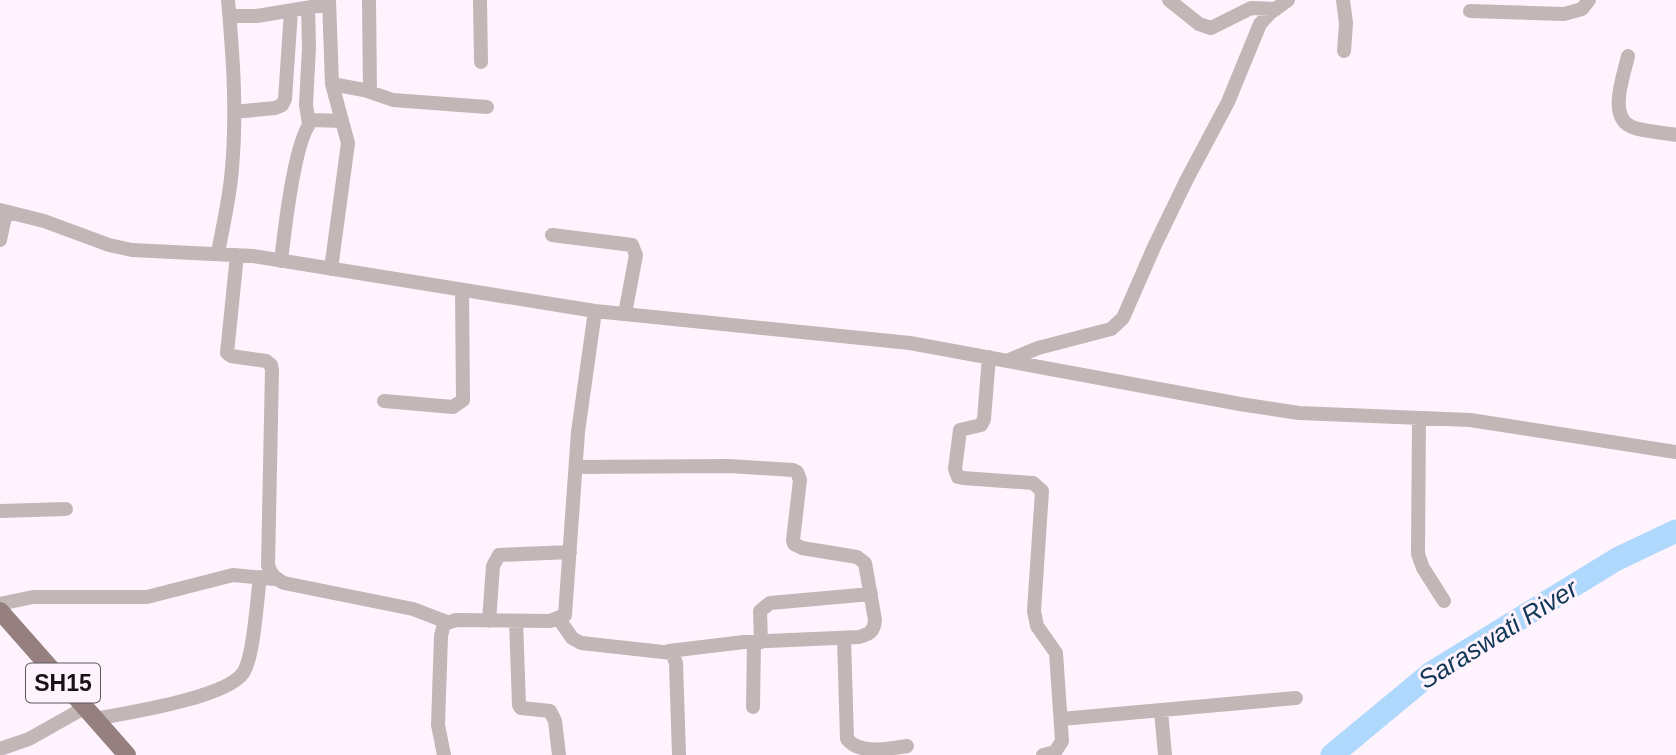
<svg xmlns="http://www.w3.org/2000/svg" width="1676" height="755" viewBox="0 0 1676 755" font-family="Helvetica,sans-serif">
	<rect width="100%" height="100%" fill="#fff3fe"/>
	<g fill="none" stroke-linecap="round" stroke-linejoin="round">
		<path stroke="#aed8fc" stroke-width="23" d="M 1332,755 L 1431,673 L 1617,559 L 1676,531"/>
		<path stroke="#c2b6b6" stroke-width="14" d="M 329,0 L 332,84 L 348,143 L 331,269
			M 369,0 L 370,92
			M 480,0 L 481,62
			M 1169,0 L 1199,24 L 1211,28 L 1251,8 L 1276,9
			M 1343,0 L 1346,23 L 1344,51
			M 308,8 L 309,47 L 306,105 L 309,124
			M 1470,11 L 1564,14 L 1582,9 L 1589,0
			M 230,16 L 257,16 L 329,4
			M 1628,56 C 1624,75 1607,117 1632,127 C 1645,132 1662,132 1676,135
			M 332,84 L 364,90 L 393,100 L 487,107
			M 234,112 L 275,108 L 282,105 L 285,99 L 291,11
			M 0,210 L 44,221 L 109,245 L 132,250 L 253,256 L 595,311 L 910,343 L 1240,404 L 1299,413 L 1470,420 L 1676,452
			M 552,235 L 632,245 L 636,255 L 625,314
			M 0,240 L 6,212
			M 218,253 C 223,225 230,197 232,168 C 237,112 233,56 228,0
			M 237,255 L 227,353 L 231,356 L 266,361 L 271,365 L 272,370 L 268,565 C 271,575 275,578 284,583 L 413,609 L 447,622
			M 281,261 C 284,235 295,134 313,120 L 342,121
			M 989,357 L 984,419 L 981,425 L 960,430 L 955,469 L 958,477 L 963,478 L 1033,483 L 1042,491 L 1034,611 L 1037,626 L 1056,653 L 1062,741 L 1055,752 L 1043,755
			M 1009,360 L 1038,348 L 1111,329 L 1123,318 L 1154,247 L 1187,179 L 1228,102 L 1260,24 L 1270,13 L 1288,0
			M 384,401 L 453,407 L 463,400 L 462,290
			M 1419,418 L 1418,554 L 1423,568 L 1444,601
			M 576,467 L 729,466 L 793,470 L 797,472 L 800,480 L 793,540 L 794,544 L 802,548 L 857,557 L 865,563 L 875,620 C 874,631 870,634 859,637 L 744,642 L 669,651
			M 0,511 L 66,509
			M 0,604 L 33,597 L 147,597 L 233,575 L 275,579
			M 559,619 L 572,638 L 581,643 L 672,653 L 676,663 L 679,755
			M 489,621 L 493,566 L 499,555 L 570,552
			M 516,621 L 519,705 L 521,708 L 550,711 L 555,721 L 559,755
			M 844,638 L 847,739 C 860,755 889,749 907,746
			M 761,642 L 760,611 L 770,603 L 871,594
			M 753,707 L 754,642
			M 1161,711 L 1165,755
			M 95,719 C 126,713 226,698 243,673 C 254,657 257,598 260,577
			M 1061,719 L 1296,698
			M 0,749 L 29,739 L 84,708
			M 444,755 L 438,725 L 441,636 L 444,624 L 456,620 L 550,621 L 565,615 L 578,432 L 595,311"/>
		<path stroke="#957f7f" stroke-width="18" d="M 0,611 L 127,755"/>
	</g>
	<g text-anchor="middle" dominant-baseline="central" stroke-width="6" stroke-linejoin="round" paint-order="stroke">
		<rect fill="#fff3fe" stroke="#5d555c" stroke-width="2" x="26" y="663.5" width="74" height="39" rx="5"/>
		<g font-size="23" font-weight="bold" fill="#181117">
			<text x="63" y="683">SH15</text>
		</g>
		<g font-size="26" font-style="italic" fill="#103856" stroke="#fff3fe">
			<text transform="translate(1498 634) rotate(-32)">Saraswati River</text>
		</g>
	</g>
</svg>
